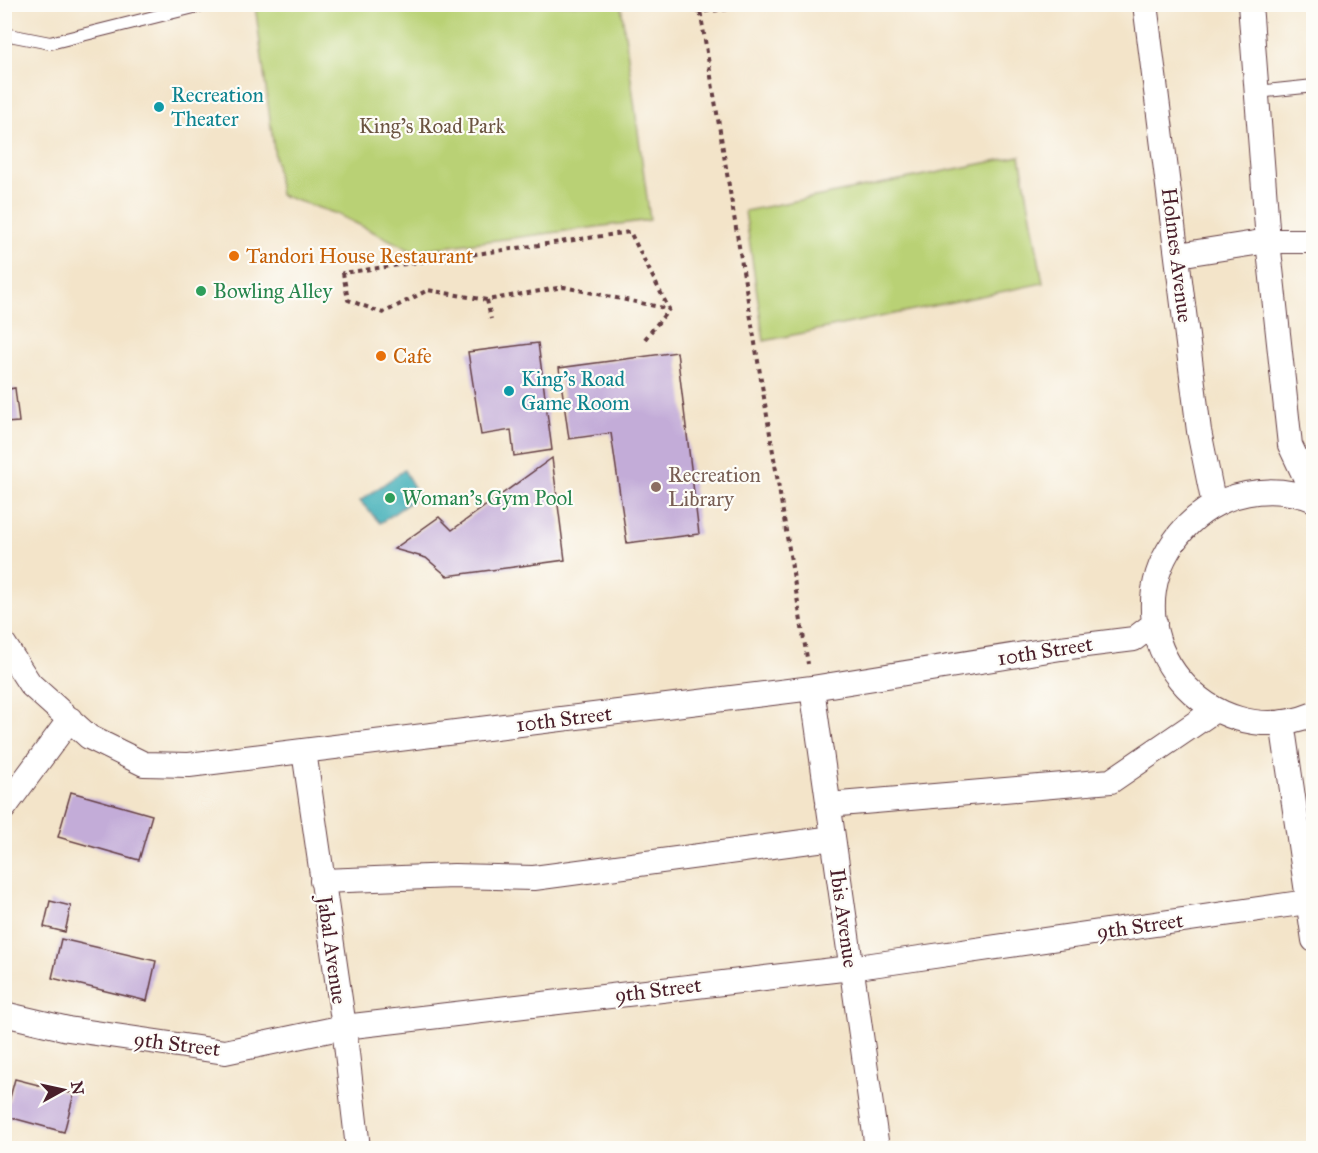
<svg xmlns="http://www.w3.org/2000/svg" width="1318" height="1153" viewBox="0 0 1318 1153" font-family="'IM FELL Great Primer',serif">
	<rect width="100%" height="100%" fill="#fdfcf7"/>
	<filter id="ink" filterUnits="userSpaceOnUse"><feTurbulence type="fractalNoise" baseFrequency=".0167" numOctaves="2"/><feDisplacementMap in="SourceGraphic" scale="12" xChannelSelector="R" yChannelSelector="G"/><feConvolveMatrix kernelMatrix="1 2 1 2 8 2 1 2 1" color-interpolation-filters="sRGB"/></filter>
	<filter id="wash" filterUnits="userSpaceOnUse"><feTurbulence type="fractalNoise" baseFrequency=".008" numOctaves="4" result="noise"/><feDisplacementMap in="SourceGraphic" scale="24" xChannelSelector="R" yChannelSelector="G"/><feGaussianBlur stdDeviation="1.35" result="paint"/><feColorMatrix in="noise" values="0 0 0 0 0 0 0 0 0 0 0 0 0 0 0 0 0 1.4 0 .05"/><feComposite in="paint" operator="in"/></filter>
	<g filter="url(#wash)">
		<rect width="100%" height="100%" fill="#f3e4c9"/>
		<path fill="#b9d175" stroke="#827850" stroke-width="1.5" d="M 255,5 L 621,5 L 650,220 L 412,251 L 337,214 L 280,195 Z
			M 1020,156 L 1043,283 L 764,341 L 745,211 Z"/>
		<path fill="#3daeb7" stroke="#446671" stroke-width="1.5" d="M 404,470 L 419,496 L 380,523 L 360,501 Z"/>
		<g id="blocks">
			<path fill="#c3acd8" d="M 538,343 L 552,450 L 514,456 L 511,430 L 481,435 L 468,352 Z
				M 677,352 L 699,534 L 627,543 L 611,433 L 569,439 L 559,368 Z
				M 15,388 L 19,422 L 4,423 L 4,390 Z
				M 552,458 L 565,560 L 447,576 L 426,558 L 394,549 L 439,517 L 452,530 Z
				M 71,792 L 152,815 L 139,860 L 58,837 Z
				M 50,901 L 71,906 L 65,932 L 44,927 Z
				M 61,939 L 156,961 L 147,1001 L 52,978 Z
				M 15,1079 L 74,1094 L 64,1132 L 5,1116 Z"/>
		</g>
	</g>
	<g filter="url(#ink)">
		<use href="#blocks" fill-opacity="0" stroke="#633d43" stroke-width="1.5"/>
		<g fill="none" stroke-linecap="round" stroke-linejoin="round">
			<defs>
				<path id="lane" d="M 4,34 L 50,43 L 206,4
					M 1257,92 L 1314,86"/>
				<path id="street" d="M 1145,4 L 1199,431 L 1214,505
					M 1250,4 L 1268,241 L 1290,445 L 1314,496
					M 1178,255 L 1268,241 L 1314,241
					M 1314,500 C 1285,488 1253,489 1225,500 C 1204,509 1186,524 1173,543 C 1109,637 1209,757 1314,714
					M 4,644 L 30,684 L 89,737 L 144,764 L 189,765 L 812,688 L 1061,648 L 1134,639 L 1155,623
					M 812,688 L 877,1148
					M 1282,722 L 1314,940
					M 304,751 L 344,1027 L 358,1148
					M 828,805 L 1111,781 L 1215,710
					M 4,808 L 70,719
					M 322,881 L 454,876 L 534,878 L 833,838
					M 4,1014 L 68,1029 L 225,1052 L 344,1027 L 851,968 L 1314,901"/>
			</defs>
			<use href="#lane" stroke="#633d43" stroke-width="14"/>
			<use href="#street" stroke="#633d43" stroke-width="26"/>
			<path stroke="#633d43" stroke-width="4" stroke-dasharray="4.5 4.5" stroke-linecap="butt" d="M 699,4 L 808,664
				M 696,12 L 791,4
				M 487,300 L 491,319
				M 645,339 L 669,309 L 630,232 L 343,273 L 348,300 L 383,313 L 428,290 L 487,300 L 564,287 L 669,309"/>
			<use href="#lane" stroke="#fff" stroke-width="12"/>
			<use href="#street" stroke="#fff" stroke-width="24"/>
		</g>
	</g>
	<g fill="#0f9aa8" stroke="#fdfcf7" stroke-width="2">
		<circle cx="159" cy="107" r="6"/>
		<circle cx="509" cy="391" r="6"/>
	</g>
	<g fill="#e8710a" stroke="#fdfcf7" stroke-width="2">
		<circle cx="234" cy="256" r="6"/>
		<circle cx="381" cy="356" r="6"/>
	</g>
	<g fill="#2e9e5b" stroke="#fdfcf7" stroke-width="2">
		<circle cx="201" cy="291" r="6"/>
		<circle cx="390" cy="498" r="6"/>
	</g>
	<circle fill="#8d6e63" stroke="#fdfcf7" stroke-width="2" cx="656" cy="487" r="6"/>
	<g text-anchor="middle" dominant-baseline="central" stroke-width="4.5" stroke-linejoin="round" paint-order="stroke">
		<g font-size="21" fill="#0d838f" stroke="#fdfcf7" text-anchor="start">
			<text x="171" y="95">Recreation<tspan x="171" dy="24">Theater</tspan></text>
			<text x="521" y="379">King's Road<tspan x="521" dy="24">Game Room</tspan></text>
		</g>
		<g font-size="21" fill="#6b5441" stroke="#fdfcf7">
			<text x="432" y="126">King's Road Park</text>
		</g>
		<g font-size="21" fill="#4a1f2b" stroke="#fdfcf7">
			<text transform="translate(1177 255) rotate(83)">Holmes Avenue</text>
			<text transform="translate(1045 651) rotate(-9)">10th Street</text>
			<text transform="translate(564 719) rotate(-7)">10th Street</text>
			<text transform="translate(844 918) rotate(82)">Ibis Avenue</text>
			<text transform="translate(1140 926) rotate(-8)">9th Street</text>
			<text transform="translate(332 950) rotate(82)">Jabal Avenue</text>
			<text transform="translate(658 990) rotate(-7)">9th Street</text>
			<text transform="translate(177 1044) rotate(7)">9th Street</text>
		</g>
		<g font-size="21" fill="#c56008" stroke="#fdfcf7" text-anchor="start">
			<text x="246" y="256">Tandori House Restaurant</text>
			<text x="393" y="356">Cafe</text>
		</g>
		<g font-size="21" fill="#27864d" stroke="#fdfcf7" text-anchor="start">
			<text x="213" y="291">Bowling Alley</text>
			<text x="402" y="498">Woman's Gym Pool</text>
		</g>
		<g font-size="21" fill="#785e54" stroke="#fdfcf7" text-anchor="start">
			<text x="668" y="475">Recreation<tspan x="668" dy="24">Library</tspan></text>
		</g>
	</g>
	<rect width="1318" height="1153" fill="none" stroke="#fdfcf7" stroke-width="24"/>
	<g transform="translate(63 1090) rotate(82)" stroke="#fdfcf7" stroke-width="4.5" paint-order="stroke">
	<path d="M0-4.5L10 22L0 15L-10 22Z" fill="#4a1f2b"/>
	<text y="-9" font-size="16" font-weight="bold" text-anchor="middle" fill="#4a1f2b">N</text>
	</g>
</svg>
